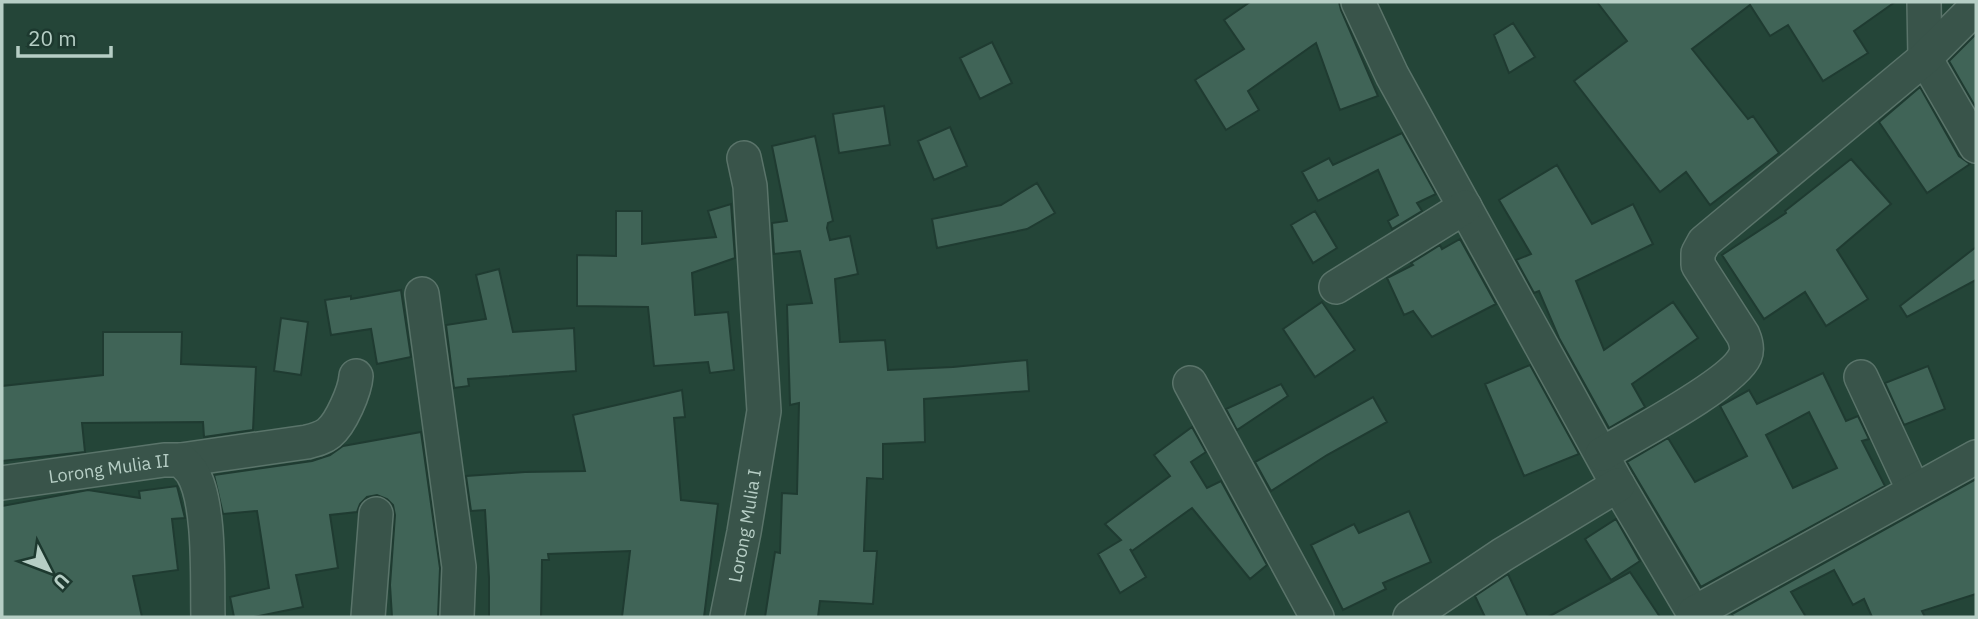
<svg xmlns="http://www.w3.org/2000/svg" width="1978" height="619" viewBox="0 0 1978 619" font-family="'IBM Plex Sans',sans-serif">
	<rect width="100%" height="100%" fill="#244538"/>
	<path fill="#406457" stroke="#1f3b31" stroke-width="2" fill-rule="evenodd" d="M 1250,2 L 1339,2 L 1341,10 L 1378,96 L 1340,110 L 1316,43 L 1248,91 L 1259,110 L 1226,130 L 1195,80 L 1244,49 L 1224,20 Z
		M 1597,2 L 1895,2 L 1854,31 L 1868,53 L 1823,81 L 1788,25 L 1770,36 L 1750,5 L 1692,49 L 1748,119 L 1753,116 L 1779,153 L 1710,205 L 1686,172 L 1660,192 L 1574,81 L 1627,41 Z
		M 1513,23 L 1535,57 L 1509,73 L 1494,35 Z
		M 1976,34 L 1976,108 L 1949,61 Z
		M 992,42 L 1012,83 L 980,99 L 960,58 Z
		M 1920,87 L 1959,156 L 1970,164 L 1927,193 L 1879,122 Z
		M 884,106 L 890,145 L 839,153 L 833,114 Z
		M 950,127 L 967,166 L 934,180 L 918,141 Z
		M 1402,133 L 1436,194 L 1417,203 L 1422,211 L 1392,229 L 1388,221 L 1398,215 L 1378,170 L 1318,201 L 1302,172 L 1329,158 L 1333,165 Z
		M 815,136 L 833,221 L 828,223 L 827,228 L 830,240 L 850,236 L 858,274 L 835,279 L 840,342 L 885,340 L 888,370 L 953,367 L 1027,360 L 1029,391 L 924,399 L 925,442 L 883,444 L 883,479 L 867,478 L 864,551 L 877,551 L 873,604 L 820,601 L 818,617 L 765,617 L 775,552 L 780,553 L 782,493 L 797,494 L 799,403 L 790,405 L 787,305 L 812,303 L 800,251 L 774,254 L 772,223 L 787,221 L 772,146 Z
		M 1851,159 L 1891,204 L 1837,250 L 1868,299 L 1826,326 L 1805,292 L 1764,319 L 1722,255 L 1786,213 L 1785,211 Z
		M 1557,165 L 1592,224 L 1633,204 L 1653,244 L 1576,281 L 1604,350 L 1673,302 L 1698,338 L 1632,384 L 1645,407 L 1609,428 L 1559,338 L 1539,291 L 1534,293 L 1516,260 L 1531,254 L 1499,200 Z
		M 1037,183 L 1055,213 L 1027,229 L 937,248 L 932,219 L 1001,205 Z
		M 731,204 L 735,258 L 692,273 L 695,315 L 728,312 L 734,370 L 710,373 L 708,362 L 654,366 L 648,307 L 577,306 L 577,255 L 616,256 L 616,211 L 642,211 L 642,244 L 716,237 L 708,211 Z
		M 1315,211 L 1337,248 L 1313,263 L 1291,225 Z
		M 1460,239 L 1496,304 L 1432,337 L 1413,311 L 1404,315 L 1387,278 L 1413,265 L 1411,263 L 1440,245 L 1442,249 Z
		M 1976,247 L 1976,280 L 1907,317 L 1900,306 Z
		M 499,269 L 513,332 L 574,328 L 576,371 L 468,379 L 469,386 L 454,388 L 446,325 L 486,319 L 476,275 Z
		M 401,290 L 411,357 L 377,364 L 371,329 L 331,335 L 325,300 L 351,296 L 351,299 Z
		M 1322,302 L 1355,350 L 1315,377 L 1283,329 Z
		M 281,318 L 308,322 L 301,375 L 274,371 Z
		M 103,332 L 182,332 L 181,364 L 256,367 L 253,430 L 204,437 L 203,422 L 82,423 L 85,452 L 2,461 L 2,386 L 103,375 Z
		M 1530,365 L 1579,454 L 1524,476 L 1485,384 Z
		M 1928,366 L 1945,409 L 1904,425 L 1885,383 Z
		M 1823,373 L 1846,421 L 1858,416 L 1869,439 L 1862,441 L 1885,486 L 1701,587 L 1627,462 L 1668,438 L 1695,482 L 1747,456 L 1720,406 L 1749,390 L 1757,404 ZM 1809,412 L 1837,468 L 1793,488 L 1766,435 Z
		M 1281,384 L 1288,396 L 1237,430 L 1226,409 Z
		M 682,390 L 685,417 L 674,418 L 681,500 L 718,504 L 704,617 L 622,617 L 630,551 L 548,554 L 549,560 L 542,560 L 541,617 L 489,617 L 489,578 L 485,510 L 471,511 L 466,476 L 525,472 L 585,471 L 573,415 Z
		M 1373,397 L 1387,422 L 1327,455 L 1271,491 L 1255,462 Z
		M 1192,427 L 1206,452 L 1191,462 L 1207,488 L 1221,481 L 1267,565 L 1250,579 L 1192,508 L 1132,551 L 1130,549 L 1146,577 L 1120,593 L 1098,554 L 1121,540 L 1105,524 L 1170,476 L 1154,455 Z
		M 421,432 L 440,568 L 438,617 L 392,617 L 390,585 L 395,515 L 393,505 L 387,499 L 377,495 L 367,497 L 360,504 L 357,512 L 330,515 L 338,568 L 296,575 L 303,607 L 254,617 L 234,617 L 230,597 L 269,588 L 257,511 L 223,514 L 214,475 L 312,461 L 330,455 L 343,446 Z
		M 1976,479 L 1976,594 L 1922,611 L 1925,617 L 1872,617 L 1864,599 L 1853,605 L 1834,570 L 1791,592 L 1806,617 L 1734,617 L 1732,614 Z
		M 177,486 L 185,518 L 172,519 L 178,570 L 133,576 L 142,617 L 2,617 L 2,506 L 88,490 L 140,498 L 139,491 Z
		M 1409,511 L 1431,562 L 1383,583 L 1386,589 L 1343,610 L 1311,545 L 1354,524 L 1359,533 Z
		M 1616,519 L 1640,561 L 1611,580 L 1585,539 Z
		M 1630,572 L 1660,617 L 1548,617 Z
		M 1508,574 L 1528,617 L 1485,617 L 1475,596 Z"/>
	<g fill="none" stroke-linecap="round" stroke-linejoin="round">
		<defs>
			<g id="minor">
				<path d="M 1358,2 L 1392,75 L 1618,485 L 1696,617"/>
				<path d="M 1924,2 L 1925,58 L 1976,146"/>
				<path d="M 1336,287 L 1465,207"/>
				<path d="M 422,294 L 459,567 L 457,617"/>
				<path d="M 1861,377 L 1914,491"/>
				<path d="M 1190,383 L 1317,617"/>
				<path d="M 1602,454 C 1632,436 1733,384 1745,356 C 1748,349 1746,342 1743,335 L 1698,265 L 1698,253 L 1704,242 L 1925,58 L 1976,7"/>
				<path d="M 181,460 L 307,442 C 315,440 323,438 329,433 C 341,423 355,391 356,376"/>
				<path id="s1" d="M 2,483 L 164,460 L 181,460 C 185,464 189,468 192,472 C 211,503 207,581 208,617"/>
				<path d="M 1694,613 L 1976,457"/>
				<path d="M 368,617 L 376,514"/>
				<path id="s2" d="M 727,617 L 744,532 L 764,411 L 750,186 L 744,158"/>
				<path d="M 1410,617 L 1502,555 L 1618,485"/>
			</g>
		</defs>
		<use href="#minor" stroke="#5a746a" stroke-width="36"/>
		<use href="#minor" stroke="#39544a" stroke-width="33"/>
	</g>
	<g text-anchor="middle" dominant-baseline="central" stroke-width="7" stroke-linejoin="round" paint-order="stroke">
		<g font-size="18" fill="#b6cec5" stroke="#1d392f">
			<text stroke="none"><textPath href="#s1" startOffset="108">Lorong Mulia II</textPath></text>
			<text stroke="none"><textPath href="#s2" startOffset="93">Lorong Mulia I</textPath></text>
		</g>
	</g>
	<rect width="1978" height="619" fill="none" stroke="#b6cec5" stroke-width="7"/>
	<g transform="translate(49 570) rotate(132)" stroke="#1d392f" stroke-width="5" paint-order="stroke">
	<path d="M0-5L12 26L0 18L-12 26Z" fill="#b6cec5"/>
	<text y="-10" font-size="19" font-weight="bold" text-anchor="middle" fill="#b6cec5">U</text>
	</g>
	<path d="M18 46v10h93v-10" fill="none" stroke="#b6cec5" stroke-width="3.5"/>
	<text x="28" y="46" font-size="21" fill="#b6cec5" stroke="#1d392f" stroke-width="5" paint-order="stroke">20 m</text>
</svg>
